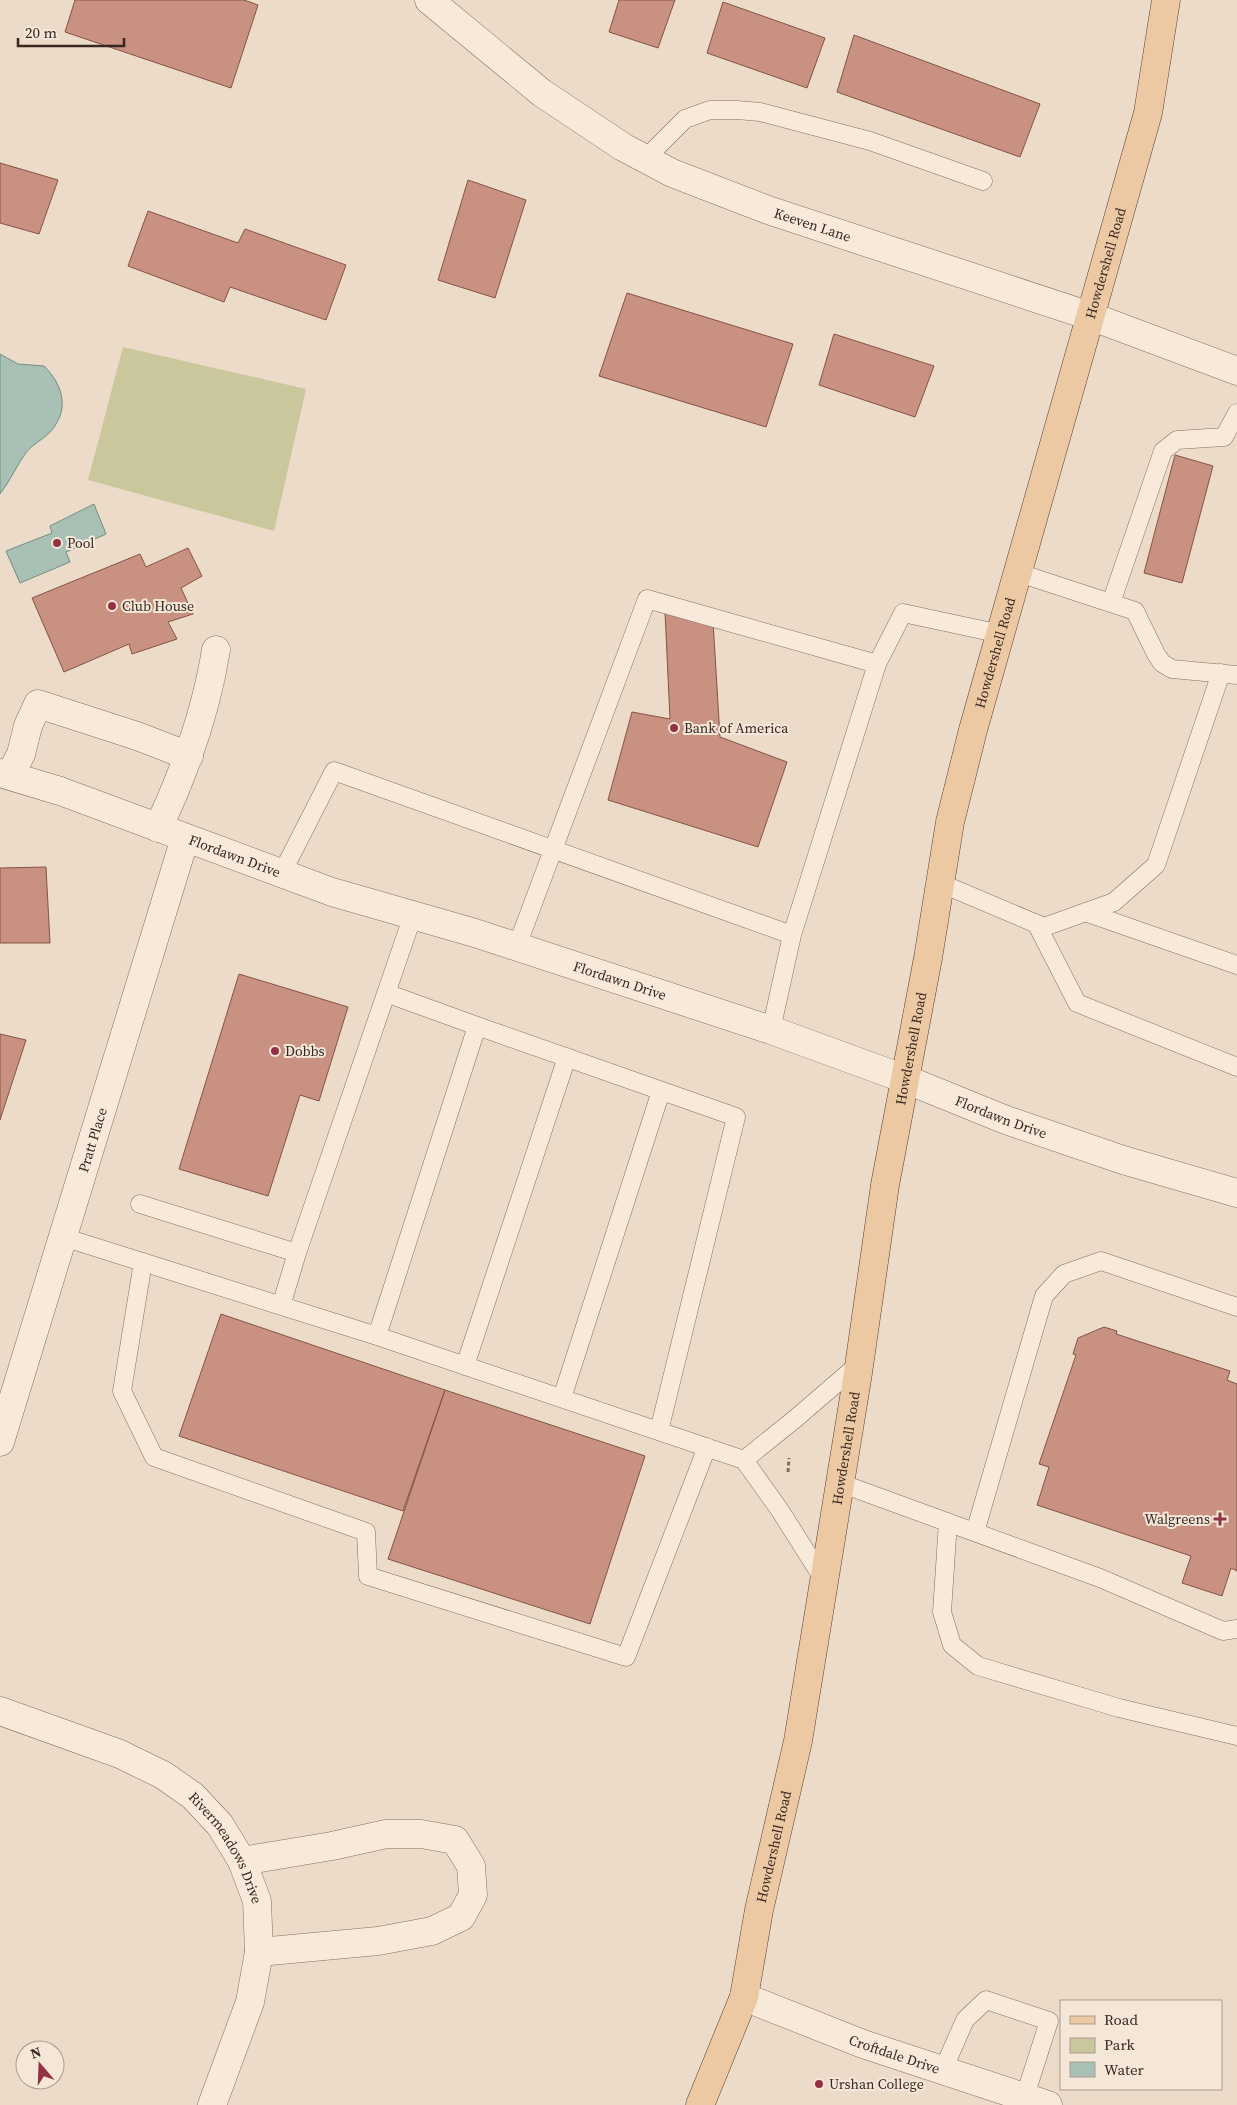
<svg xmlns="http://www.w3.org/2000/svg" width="1237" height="2105" viewBox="0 0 1237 2105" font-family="'Source Serif 4',serif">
	<rect width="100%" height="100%" fill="#ecdbc8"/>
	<path fill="#cac79d" d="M 123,347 L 306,389 L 274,531 L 88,480 Z"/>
	<path fill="#a9c0b5" stroke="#708f81" d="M 0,354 L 18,364 L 44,366 C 63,385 70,409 51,431 C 43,440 31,445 25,454 C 16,467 10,481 0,494 Z
		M 94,504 L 106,534 L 66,552 L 70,562 L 20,583 L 6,551 L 52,533 L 50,526 Z"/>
	<path fill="#c89181" stroke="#855346" d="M 75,0 L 244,0 L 258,5 L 231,88 L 65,32 Z
		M 619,0 L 675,0 L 658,48 L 609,32 Z
		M 723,2 L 825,38 L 807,88 L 707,53 Z
		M 854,35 L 1040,104 L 1020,157 L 837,92 Z
		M 0,163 L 58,180 L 39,234 L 0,223 Z
		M 468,180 L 526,200 L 495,298 L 438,280 Z
		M 148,211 L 238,243 L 245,229 L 346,265 L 326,320 L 230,287 L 224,302 L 128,266 Z
		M 627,293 L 793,344 L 766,427 L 599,376 Z
		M 834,334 L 934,366 L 915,417 L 819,385 Z
		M 1175,455 L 1213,466 L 1182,583 L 1144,573 Z
		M 188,548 L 202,576 L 181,588 L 193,614 L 168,622 L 177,639 L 132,654 L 129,644 L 64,672 L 32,598 L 140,554 L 146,567 Z
		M 665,612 L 713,621 L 720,737 L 787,762 L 758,847 L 608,800 L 632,712 L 670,719 Z
		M 46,867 L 50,943 L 0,943 L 0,868 Z
		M 239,974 L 348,1007 L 319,1101 L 300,1095 L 268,1196 L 179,1169 Z
		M 0,1034 L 26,1040 L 0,1120 Z
		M 221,1314 L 445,1390 L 403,1511 L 179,1436 Z
		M 1104,1327 L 1117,1331 L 1116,1334 L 1230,1371 L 1227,1380 L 1237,1384 L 1237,1571 L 1231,1568 L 1222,1596 L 1182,1583 L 1191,1556 L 1037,1505 L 1049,1467 L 1039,1464 L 1076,1355 L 1073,1354 L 1078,1338 Z
		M 445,1390 L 645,1456 L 590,1624 L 388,1559 Z"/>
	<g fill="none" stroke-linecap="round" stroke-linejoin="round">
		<defs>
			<path id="service" d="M 645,159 L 685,119 L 710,110 L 737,110 L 760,112 L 870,141 L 983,181
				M 1019,573 L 1135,611 L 1156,654 L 1162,663 L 1172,669 L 1237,675
				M 1111,603 L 1163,451 L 1177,440 L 1224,437 L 1237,413
				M 282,873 L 334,771 L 792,935 L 877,664
				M 940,883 L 1044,927 L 1114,902 L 1156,865 L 1221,673
				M 1085,912 L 1237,965
				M 1036,923 L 1077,1003 L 1237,1067
				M 517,946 L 647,599 L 877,664 L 903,613 L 1001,634
				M 477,1026 L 736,1117 L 659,1431
				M 771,1030 L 792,935
				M 140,1204 L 297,1253 L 413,915
				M 63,1237 L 377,1336 L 744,1460
				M 143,1262 L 122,1391 L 154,1457 L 366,1532 L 368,1576 L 626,1657 L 707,1447
				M 281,1306 L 297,1253
				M 377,1336 L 477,1026 L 386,993
				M 465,1366 L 567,1057
				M 562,1398 L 661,1091
				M 840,1483 L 1100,1578 L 1223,1631 L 1237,1629
				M 948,1522 L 942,1612 L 952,1645 L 978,1666 L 1119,1708 L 1237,1736
				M 975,1532 L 1044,1296 L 1064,1274 L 1101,1261 L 1237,1307
				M 824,1580 L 779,1509 L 744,1460 L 795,1419 L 860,1363
				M 943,2070 L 965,2020 L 986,2000 L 1049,2021 L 1025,2096"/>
			<g id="minor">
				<path id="s1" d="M 429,0 L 542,93 L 623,147 L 672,173 L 768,210 L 1090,316 L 1237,371"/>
				<path id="s2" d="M 0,773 L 60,791 L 332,892 L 475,933 L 771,1030 L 905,1079 L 1006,1120 L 1123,1160 L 1237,1193"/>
				<path d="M 10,775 L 21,754 L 28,726 L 38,704 L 137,736 L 189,756"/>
				<path d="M 158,828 C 185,771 206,712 216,650"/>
				<path id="s3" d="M 0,1442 L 185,838"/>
				<path id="s4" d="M 0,1711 L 120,1754 L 163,1775 L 193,1796 L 220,1825 L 242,1861 L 257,1901 L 259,1952 L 250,2002 L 212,2105"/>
				<path d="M 242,1861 L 332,1846 L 386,1834 L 421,1834 L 455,1840 L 471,1866 L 473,1895 L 461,1917 L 432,1931 L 378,1941 L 259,1952"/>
				<path id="s5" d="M 744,1997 L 863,2044 L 1048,2105"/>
			</g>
			<g id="primary">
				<path id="s6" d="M 700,2105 L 744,1997 L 759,1910 L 798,1741 L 858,1373 L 885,1185 L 928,958 L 950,822 L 973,730 L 1148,113 L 1166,0"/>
			</g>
		</defs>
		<use href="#service" stroke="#876d5e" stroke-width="19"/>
		<use href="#minor" stroke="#876d5e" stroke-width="29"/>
		<use href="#primary" stroke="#563c32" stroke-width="29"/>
		<path stroke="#876d5e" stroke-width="3" stroke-dasharray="4 2.5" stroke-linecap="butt" d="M 788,1472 L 789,1458"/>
		<use href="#service" stroke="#f7eadb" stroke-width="18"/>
		<use href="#minor" stroke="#f7eadb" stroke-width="28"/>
		<use href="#primary" stroke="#ecc8a3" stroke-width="28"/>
	</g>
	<g fill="#933244" stroke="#f4e7d8" stroke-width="2">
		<circle cx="57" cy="543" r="5"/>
		<circle cx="112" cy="606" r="5"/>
		<circle cx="674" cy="728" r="5"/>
		<circle cx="275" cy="1051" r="5"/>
		<path d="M1217.5 1511.5h5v5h5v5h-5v5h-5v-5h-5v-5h5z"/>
		<circle cx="819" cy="2084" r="5"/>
	</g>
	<g text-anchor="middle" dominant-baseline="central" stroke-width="4" stroke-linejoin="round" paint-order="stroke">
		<g font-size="14" fill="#392821" stroke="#f4e7d8">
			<text stroke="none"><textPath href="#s1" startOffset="449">Keeven Lane</textPath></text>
			<text stroke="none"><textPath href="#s6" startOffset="1890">Howdershell Road</textPath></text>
			<text stroke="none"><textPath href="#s6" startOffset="1485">Howdershell Road</textPath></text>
			<text stroke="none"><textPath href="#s2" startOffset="249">Flordawn Drive</textPath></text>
			<text stroke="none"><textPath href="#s2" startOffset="654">Flordawn Drive</textPath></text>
			<text stroke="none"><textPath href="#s6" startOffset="1080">Howdershell Road</textPath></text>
			<text stroke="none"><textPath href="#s2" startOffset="1059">Flordawn Drive</textPath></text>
			<text stroke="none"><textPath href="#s3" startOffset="316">Pratt Place</textPath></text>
			<text stroke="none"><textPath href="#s6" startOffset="675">Howdershell Road</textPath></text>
			<text stroke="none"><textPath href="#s6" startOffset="270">Howdershell Road</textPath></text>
			<text stroke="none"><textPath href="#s4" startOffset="274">Rivermeadows Drive</textPath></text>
			<text stroke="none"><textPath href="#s5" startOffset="161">Croftdale Drive</textPath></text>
		</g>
		<g font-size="14" fill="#392821" stroke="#f4e7d8" text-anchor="start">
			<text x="67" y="543">Pool</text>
			<text x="122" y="606">Club House</text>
			<text x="684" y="728">Bank of America</text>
			<text x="285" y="1051">Dobbs</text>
			<text x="1210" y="1519" text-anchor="end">Walgreens</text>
			<text x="829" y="2084">Urshan College</text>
		</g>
	</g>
	<rect x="1060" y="2000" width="162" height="90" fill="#f4e7d8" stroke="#a99b8f"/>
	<rect x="1070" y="2016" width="25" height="8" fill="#ecc8a3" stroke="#a99b8f"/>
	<text x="1104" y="2025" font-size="15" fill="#392821">Road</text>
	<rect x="1070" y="2038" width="25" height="15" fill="#cac79d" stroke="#a99b8f"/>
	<text x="1104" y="2050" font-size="15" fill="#392821">Park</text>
	<rect x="1070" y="2062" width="25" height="15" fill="#a9c0b5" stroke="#a99b8f"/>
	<text x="1104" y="2075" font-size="15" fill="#392821">Water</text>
	<g transform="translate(40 2065) rotate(341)"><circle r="24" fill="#f4e7d8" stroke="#a99b8f"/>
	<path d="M0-4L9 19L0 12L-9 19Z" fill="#933244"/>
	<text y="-8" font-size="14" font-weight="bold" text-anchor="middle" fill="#392821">N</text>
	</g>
	<path d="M18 38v8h106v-8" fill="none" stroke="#392821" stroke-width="2.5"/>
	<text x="25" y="38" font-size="15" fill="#392821" stroke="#f4e7d8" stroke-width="4" paint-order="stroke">20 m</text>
</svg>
